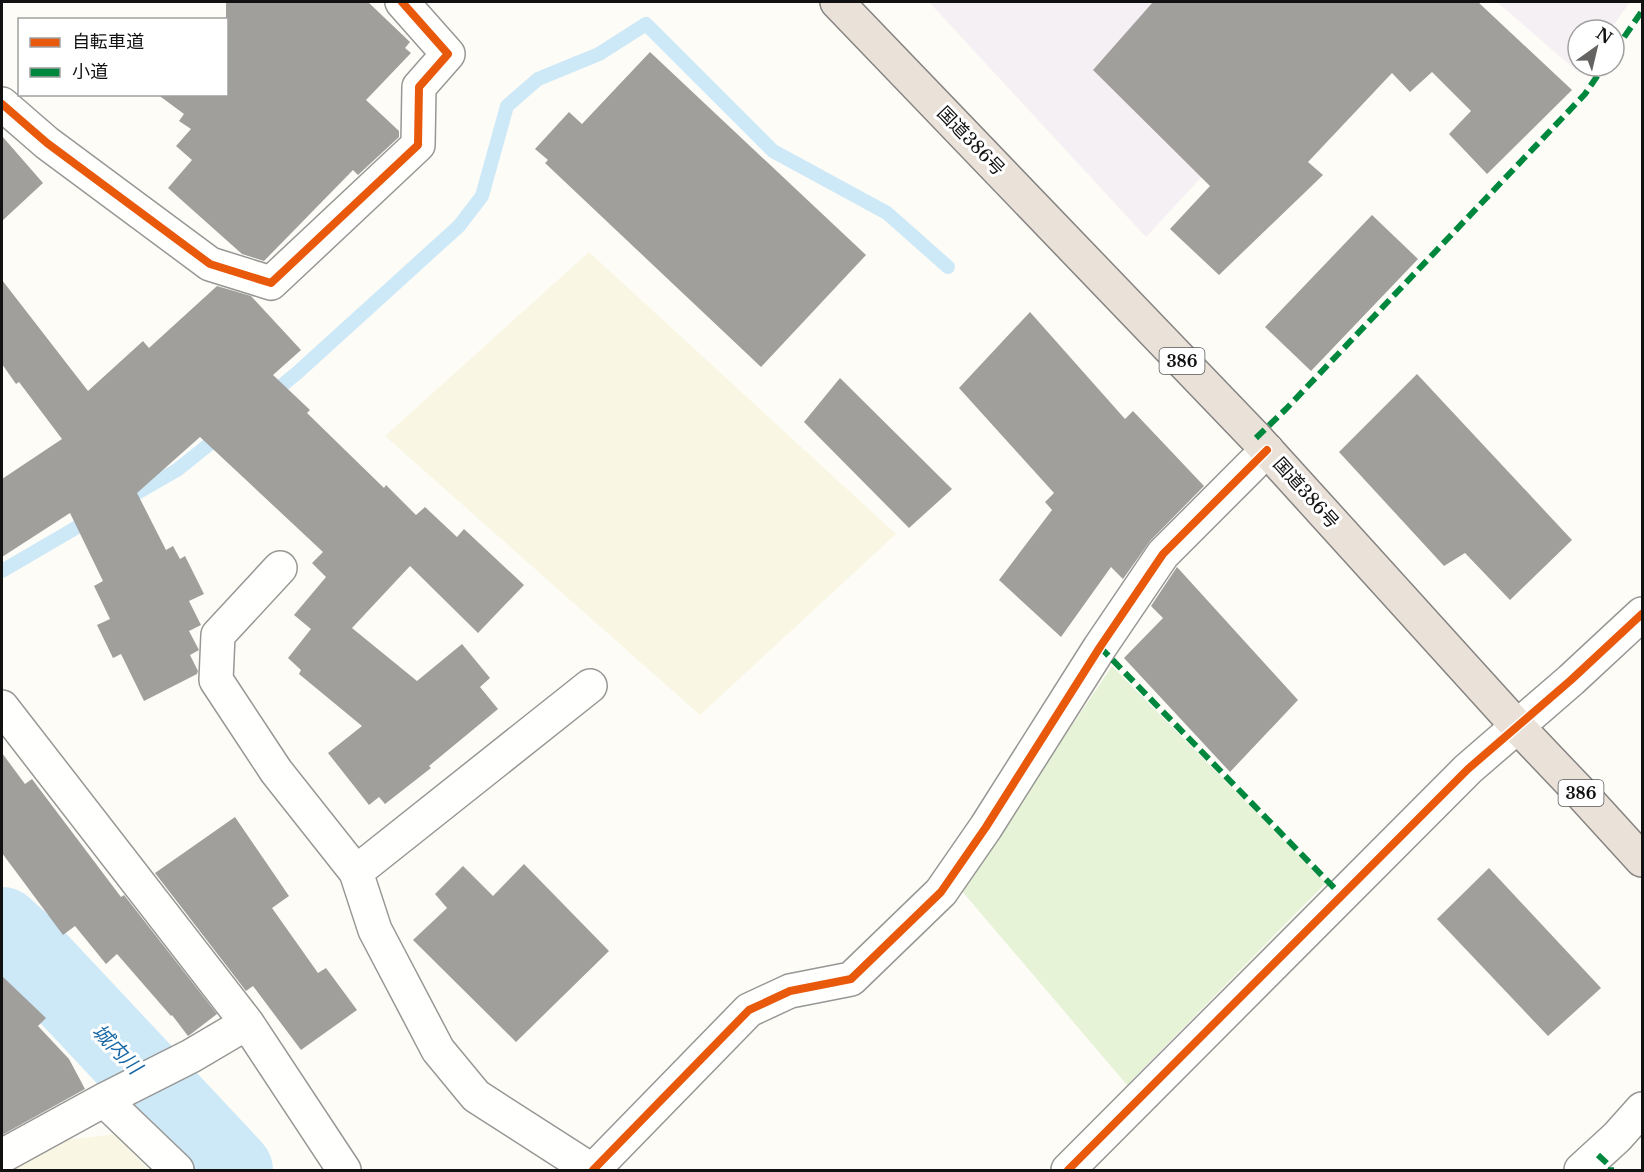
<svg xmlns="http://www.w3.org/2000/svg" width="1644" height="1172" viewBox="0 0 1644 1172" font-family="'Libre Baskerville','Noto Sans JP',serif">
	<rect width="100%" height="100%" fill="#fdfcf7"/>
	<path fill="#f5f0f3" d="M 929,2 L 1364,2 L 1146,237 Z
		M 1497,2 L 1630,2 L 1610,30 L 1578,30 L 1578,66 L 1584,66 L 1579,73 Z"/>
	<path fill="#f9f7e4" d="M 589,252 L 896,534 L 700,715 L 385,436 Z
		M 115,1134 L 149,1170 L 6,1170 L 58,1141 Z"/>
	<path fill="#e7f3d7" d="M 1112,666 L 1326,883 L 1127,1085 L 961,890 Z"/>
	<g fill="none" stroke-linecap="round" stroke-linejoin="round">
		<path stroke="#cde8f7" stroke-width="14" d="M 269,396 L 297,373 L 459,226 L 482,196 L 507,106 L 538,79 L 599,54 L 646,24 L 773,151 L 887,213 L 948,267
			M 123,501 L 177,470 L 222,434
			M 2,571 L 91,519"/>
		<path stroke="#cde8f7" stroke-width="80" d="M 2,927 L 23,946 L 233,1170"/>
	</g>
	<path fill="#a19f9c" d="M 226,2 L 368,2 L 410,42 L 405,48 L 411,53 L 366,100 L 399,131 L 399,137 L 358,175 L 353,170 L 264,261 L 242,254 L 168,188 L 192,160 L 176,146 L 191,129 L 179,121 L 184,114 L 157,94 L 226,94 Z
		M 1153,2 L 1478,2 L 1572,90 L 1487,174 L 1449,134 L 1471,111 L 1432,72 L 1410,92 L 1392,73 L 1308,162 L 1323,175 L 1219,275 L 1170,229 L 1210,186 L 1093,70 Z
		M 650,52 L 866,255 L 761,367 L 545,163 L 548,160 L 535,149 L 569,112 L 582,124 Z
		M 2,136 L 43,183 L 2,221 Z
		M 1372,215 L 1418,259 L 1311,371 L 1265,327 Z
		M 2,280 L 88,391 L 143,341 L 149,348 L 217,286 L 251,296 L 301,350 L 273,375 L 310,410 L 307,413 L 384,488 L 386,485 L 416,515 L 425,507 L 457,537 L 464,529 L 524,585 L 478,633 L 410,566 L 352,628 L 417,681 L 462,644 L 490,678 L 480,687 L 498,709 L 429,766 L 431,768 L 385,804 L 379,797 L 369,805 L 328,753 L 362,726 L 299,674 L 301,670 L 288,658 L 311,629 L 294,615 L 326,577 L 312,563 L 323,552 L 200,437 L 137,493 L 166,550 L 173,546 L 180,559 L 185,556 L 204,594 L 189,601 L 201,625 L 189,631 L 199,650 L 190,655 L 198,671 L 197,674 L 144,701 L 121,654 L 113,658 L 97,625 L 110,619 L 94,586 L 103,581 L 70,513 L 2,557 L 2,479 L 62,439 L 19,382 L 16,384 L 2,364 Z
		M 1030,312 L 1125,419 L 1133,411 L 1204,486 L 1150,541 L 1123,579 L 1111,567 L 1061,637 L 999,580 L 1052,510 L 1045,502 L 1054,493 L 959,388 Z
		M 1417,374 L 1572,540 L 1510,600 L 1465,553 L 1444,566 L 1339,452 Z
		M 840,378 L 952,489 L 909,528 L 804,422 Z
		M 1177,567 L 1298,700 L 1230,772 L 1124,658 L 1163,618 L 1151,606 Z
		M 2,753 L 25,784 L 32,779 L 121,897 L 124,895 L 217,1014 L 191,1034 L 188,1036 L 172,1015 L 171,1016 L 117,954 L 106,964 L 75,926 L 63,935 L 2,853 Z
		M 235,817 L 289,896 L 272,908 L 318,973 L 326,968 L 357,1010 L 301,1050 L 253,986 L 246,991 L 155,873 Z
		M 524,864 L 609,951 L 516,1042 L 413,940 L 447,908 L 435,894 L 463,866 L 493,896 Z
		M 1489,868 L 1601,988 L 1548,1036 L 1437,919 Z
		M 2,976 L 46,1018 L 38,1026 L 69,1059 L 85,1089 L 2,1135 Z"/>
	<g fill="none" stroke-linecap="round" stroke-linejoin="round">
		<defs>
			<path id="minor" d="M 2,104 L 47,143 L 210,264 L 271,283 L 418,145 L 419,87 L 448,54 L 402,2
				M 280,568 L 218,635 L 216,680 L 276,771 L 356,872
				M 590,686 L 356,872 L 375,930 L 438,1050 L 476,1096 L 591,1170
				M 2,707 L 247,1023 L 344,1170
				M 104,1100 L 177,1170
				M 2,1156 L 104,1100 L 191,1056 L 247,1023
				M 593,1170 L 749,1010 L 790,991 L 851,979 L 941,892 L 986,827 L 1100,647 L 1163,554 L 1267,450
				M 1068,1170 L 1468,769 L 1571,680 L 1642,614
				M 1581,1170 L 1617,1137 L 1642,1109"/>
			<path id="highway" d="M 837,2 L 1256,438 L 1518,727 L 1579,791 L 1642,860"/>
		</defs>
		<use href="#minor" stroke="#979795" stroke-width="36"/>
		<use href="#highway" stroke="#858482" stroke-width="36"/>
		<use href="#minor" stroke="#fffffe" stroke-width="33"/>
		<use href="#highway" stroke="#eae1d8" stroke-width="33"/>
		<path stroke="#00873e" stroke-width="6" stroke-dasharray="12 6" stroke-linecap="butt" d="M 1614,52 L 1642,11
			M 1256,438 L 1286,409 L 1585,94 L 1604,66
			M 1100,647 L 1342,896
			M 1598,1155 L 1611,1167 L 1611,1170"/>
		<defs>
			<path id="cycleway" d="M 2,104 L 47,143 L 210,264 L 271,283 L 418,145 L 419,87 L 448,54 L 402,2
				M 593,1170 L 749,1010 L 790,991 L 851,979 L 941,892 L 986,827 L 1100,647 L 1163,554 L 1267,450
				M 1068,1170 L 1468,769 L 1571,680 L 1642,614"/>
		</defs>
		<use href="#cycleway" stroke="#fff" stroke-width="11"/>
		<use href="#cycleway" stroke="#e8590c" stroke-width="8"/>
	</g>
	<g text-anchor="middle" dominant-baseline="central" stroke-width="6" stroke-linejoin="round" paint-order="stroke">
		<g fill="#fff" stroke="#585858" stroke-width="1.5">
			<rect x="1159.5" y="348" width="45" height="26" rx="4.5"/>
			<rect x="1558.5" y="780" width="45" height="26" rx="4.5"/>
		</g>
		<g font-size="16" font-weight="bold" fill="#111">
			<text x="1182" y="361">386</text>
			<text x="1581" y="793">386</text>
		</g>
		<g font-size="18" fill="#111" stroke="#fff">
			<text transform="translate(971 141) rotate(46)">国道386号</text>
			<text transform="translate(1306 493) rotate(48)">国道386号</text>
		</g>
		<g font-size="20" font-style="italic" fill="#1768a6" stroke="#fff">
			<text transform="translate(117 1049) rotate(46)">城内川</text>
		</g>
	</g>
	<rect width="1644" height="1172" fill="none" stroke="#111111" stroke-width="6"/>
	<rect x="18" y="18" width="210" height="78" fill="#ffffff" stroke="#a0a0a0" stroke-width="1.5"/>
	<rect x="30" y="38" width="30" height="9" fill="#e8590c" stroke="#a0a0a0" stroke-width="1.5"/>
	<text x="72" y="48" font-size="18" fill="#111111">自転車道</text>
	<rect x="30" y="68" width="30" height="9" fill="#00873e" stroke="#a0a0a0" stroke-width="1.5"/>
	<text x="72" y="78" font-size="18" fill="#111111">小道</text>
	<g transform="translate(1596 48) rotate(34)"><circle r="28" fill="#ffffff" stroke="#a0a0a0" stroke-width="1.5"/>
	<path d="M0-4.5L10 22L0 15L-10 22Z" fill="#646362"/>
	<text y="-9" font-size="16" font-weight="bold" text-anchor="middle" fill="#111111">N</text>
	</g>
</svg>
